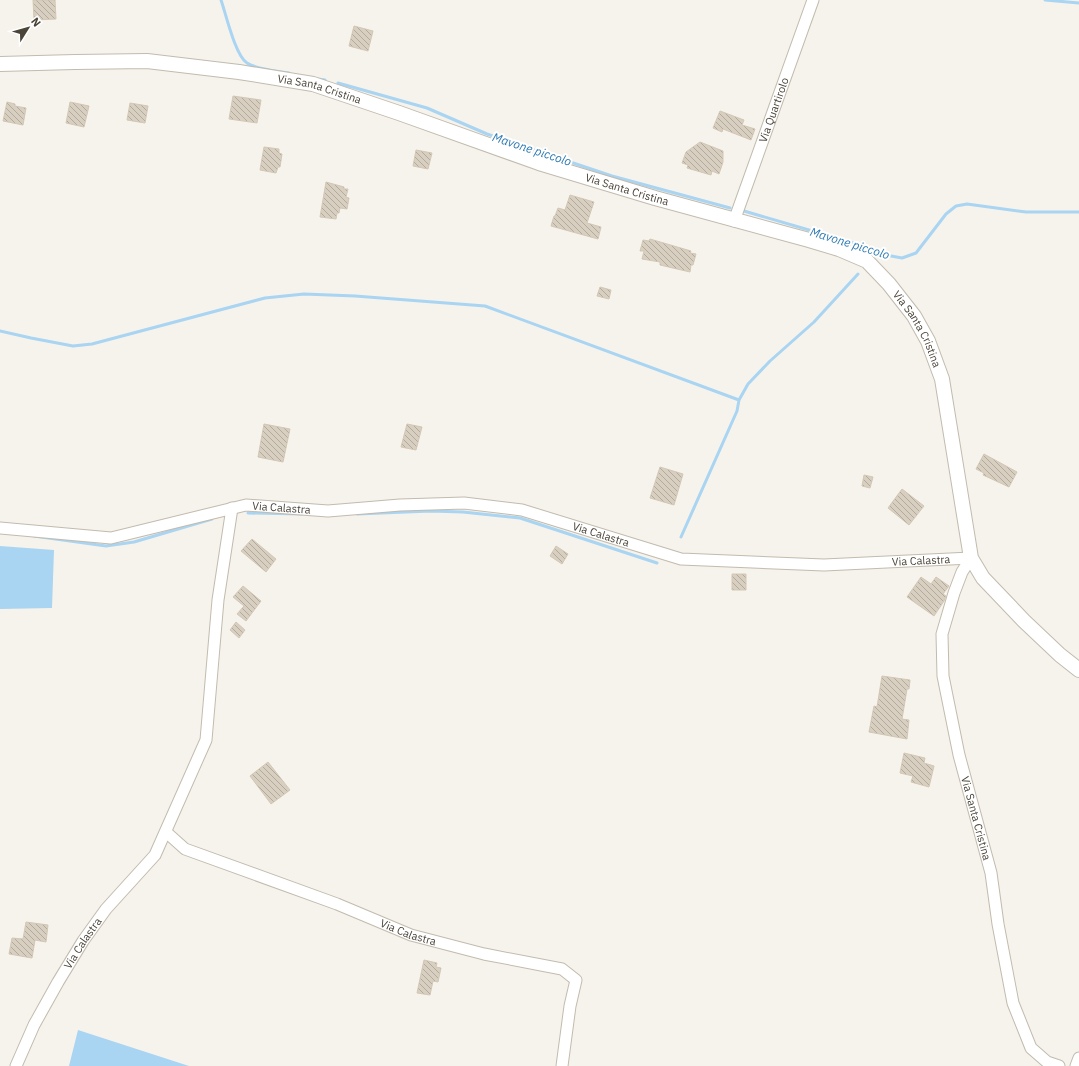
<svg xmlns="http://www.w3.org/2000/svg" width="1079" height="1066" viewBox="0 0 1079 1066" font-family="'IBM Plex Sans',sans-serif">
	<defs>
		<pattern id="building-back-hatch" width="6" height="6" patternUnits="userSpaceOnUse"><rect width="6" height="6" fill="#d8cfc1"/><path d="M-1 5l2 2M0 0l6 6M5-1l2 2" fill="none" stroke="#b1aa9e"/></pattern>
	</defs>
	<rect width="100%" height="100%" fill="#f6f3ec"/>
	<path fill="#a9d4f2" d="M 0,546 L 54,550 L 52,608 L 0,609 Z
		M 78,1030 L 189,1066 L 69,1066 Z"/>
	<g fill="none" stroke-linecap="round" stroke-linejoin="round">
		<path stroke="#a9d4f2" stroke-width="3" d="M 221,0 C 226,14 235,55 247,63 C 255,69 278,71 289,73
			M 1045,0 L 1079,3
			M 318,79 L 325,80
			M 338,83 L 427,108 L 487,134 L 612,176 L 730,208
			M 744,211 L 857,244 L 875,253 L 902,258 L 916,253 L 946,214 L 956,206 L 967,204 L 1026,212 L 1079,212
			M 0,331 L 31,338 L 73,346 L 92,344 L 265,298 L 304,294 L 355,296 L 485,306 L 739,400
			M 248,513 L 302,514
			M 357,514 L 431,511 L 463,512 L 520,518 L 657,563
			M 34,536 L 106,546 L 134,542 L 212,519
			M 681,537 L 737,411 L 739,400 L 748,384 L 770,361 L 814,322 L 858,274"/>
	</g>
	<path fill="url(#building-back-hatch)" stroke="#d3c7b4" d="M 33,0 L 55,0 L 56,19 L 34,20 Z
		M 354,26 L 373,31 L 368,51 L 349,46 Z
		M 233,96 L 261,100 L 257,123 L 229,119 Z
		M 7,102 L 15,104 L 15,106 L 26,108 L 23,125 L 3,121 Z
		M 70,102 L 89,106 L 84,127 L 66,123 Z
		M 130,103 L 148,106 L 145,123 L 127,120 Z
		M 720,111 L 744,120 L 742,125 L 755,129 L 751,140 L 723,129 L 722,132 L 713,128 Z
		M 700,142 L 723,151 L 723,162 L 719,174 L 712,171 L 711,175 L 687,168 L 688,165 L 682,163 L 686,152 Z
		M 264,147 L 279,149 L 279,153 L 282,154 L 280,167 L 278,167 L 276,173 L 260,170 Z
		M 416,150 L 432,153 L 428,169 L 413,166 Z
		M 326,182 L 344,187 L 344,189 L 348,189 L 346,197 L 349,198 L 347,209 L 340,208 L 339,213 L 337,213 L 336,219 L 320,217 Z
		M 570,195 L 594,202 L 587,223 L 601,227 L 598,239 L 551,226 L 554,216 L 555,216 L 558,208 L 565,210 Z
		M 650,239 L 691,251 L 690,253 L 696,254 L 693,265 L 691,265 L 690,272 L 660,265 L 660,262 L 642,259 L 644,251 L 640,251 L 643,240 L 649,241 Z
		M 600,287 L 611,290 L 609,299 L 597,296 Z
		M 264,424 L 290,429 L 283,462 L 258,457 Z
		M 407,424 L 422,427 L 416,450 L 401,447 Z
		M 984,454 L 1017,472 L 1009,487 L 983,475 L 984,473 L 976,469 Z
		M 660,467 L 683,474 L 674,505 L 650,498 Z
		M 864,475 L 873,477 L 870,488 L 862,486 Z
		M 902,489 L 924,506 L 909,525 L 888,508 Z
		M 252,539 L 276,559 L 266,572 L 241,551 Z
		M 556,546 L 568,554 L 562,564 L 550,556 Z
		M 732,574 L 746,574 L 746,590 L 732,590 Z
		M 921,577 L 931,584 L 936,577 L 949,586 L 943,594 L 946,596 L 944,601 L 934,616 L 907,597 Z
		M 243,586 L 261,601 L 246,621 L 237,614 L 244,606 L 233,597 Z
		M 236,622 L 245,630 L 239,638 L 230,630 Z
		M 882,676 L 910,680 L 909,689 L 907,689 L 902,719 L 909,720 L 907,739 L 869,732 L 874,706 L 877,707 Z
		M 904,753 L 925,758 L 924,763 L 934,766 L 929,787 L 911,782 L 913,776 L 900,773 Z
		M 268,762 L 290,790 L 271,804 L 250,776 Z
		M 26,922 L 48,925 L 46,942 L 35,940 L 32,958 L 9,954 L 12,938 L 23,939 Z
		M 424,960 L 437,963 L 436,967 L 441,968 L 438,982 L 433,981 L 430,995 L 417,993 Z"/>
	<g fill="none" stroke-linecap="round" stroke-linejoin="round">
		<defs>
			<g id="minor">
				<path id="s1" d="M 734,221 L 813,0"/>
				<path id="s2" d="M 0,528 L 111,538 L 246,505 L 328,511 L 400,505 L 464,503 L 522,510 L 681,559 L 824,565 L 971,558"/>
				<path id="s3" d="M 971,558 L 962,572 L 954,593 L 942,634 L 943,676 L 959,755 L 991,873 L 998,924 L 1013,1003 L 1031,1048 L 1047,1062 L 1059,1066"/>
				<path id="s4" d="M 166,832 L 185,849 L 337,904 L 411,935 L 484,954 L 562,969 L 576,980 L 570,1006 L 562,1066"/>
				<path id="s5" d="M 16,1066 L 34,1025 L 58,982 L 83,941 L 106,909 L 155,855 L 206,740 L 218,600 L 232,508"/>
				<path d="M 1076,1066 L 1079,1058"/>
			</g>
			<g id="tertiary">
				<path id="s6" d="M 0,64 L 75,62 L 147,61 L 239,72 L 313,84 L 399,113 L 539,163 L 655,198 L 809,240 L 839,249 L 867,261 L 889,284 L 914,316 L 928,341 L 942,379 L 971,558 L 983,578 L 1024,621 L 1060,655 L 1079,670"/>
			</g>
		</defs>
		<use href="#minor" stroke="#c2bbae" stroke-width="13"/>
		<use href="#tertiary" stroke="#c2bbae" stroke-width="16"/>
		<use href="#minor" stroke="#fff" stroke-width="11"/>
		<use href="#tertiary" stroke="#fff" stroke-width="14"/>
	</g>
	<g text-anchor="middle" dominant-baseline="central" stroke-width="4" stroke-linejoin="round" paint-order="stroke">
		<g font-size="11" fill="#4b4439" stroke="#fff">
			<text stroke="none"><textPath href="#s6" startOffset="322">Via Santa Cristina</textPath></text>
			<text stroke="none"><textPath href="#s1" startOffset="118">Via Quartirolo</textPath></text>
			<text stroke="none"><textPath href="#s6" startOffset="646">Via Santa Cristina</textPath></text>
			<text stroke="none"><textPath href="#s6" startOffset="982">Via Santa Cristina</textPath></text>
			<text stroke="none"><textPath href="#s2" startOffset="286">Via Calastra</textPath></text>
			<text stroke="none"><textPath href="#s2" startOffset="610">Via Calastra</textPath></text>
			<text stroke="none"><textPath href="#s2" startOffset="934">Via Calastra</textPath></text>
			<text stroke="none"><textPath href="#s3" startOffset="270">Via Santa Cristina</textPath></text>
			<text stroke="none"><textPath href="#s4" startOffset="264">Via Calastra</textPath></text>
			<text stroke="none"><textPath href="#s5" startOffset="140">Via Calastra</textPath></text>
		</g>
		<g font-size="12" font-style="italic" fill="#2e7ab2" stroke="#fff">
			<text transform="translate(532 149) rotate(18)">Mavone piccolo</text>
			<text transform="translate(850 243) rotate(17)">Mavone piccolo</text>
		</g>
	</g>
	<g transform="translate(28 28) rotate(53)" stroke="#ffffff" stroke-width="3" paint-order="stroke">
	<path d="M0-3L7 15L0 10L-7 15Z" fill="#4b4439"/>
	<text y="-6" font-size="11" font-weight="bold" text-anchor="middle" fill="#4b4439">N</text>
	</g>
</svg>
